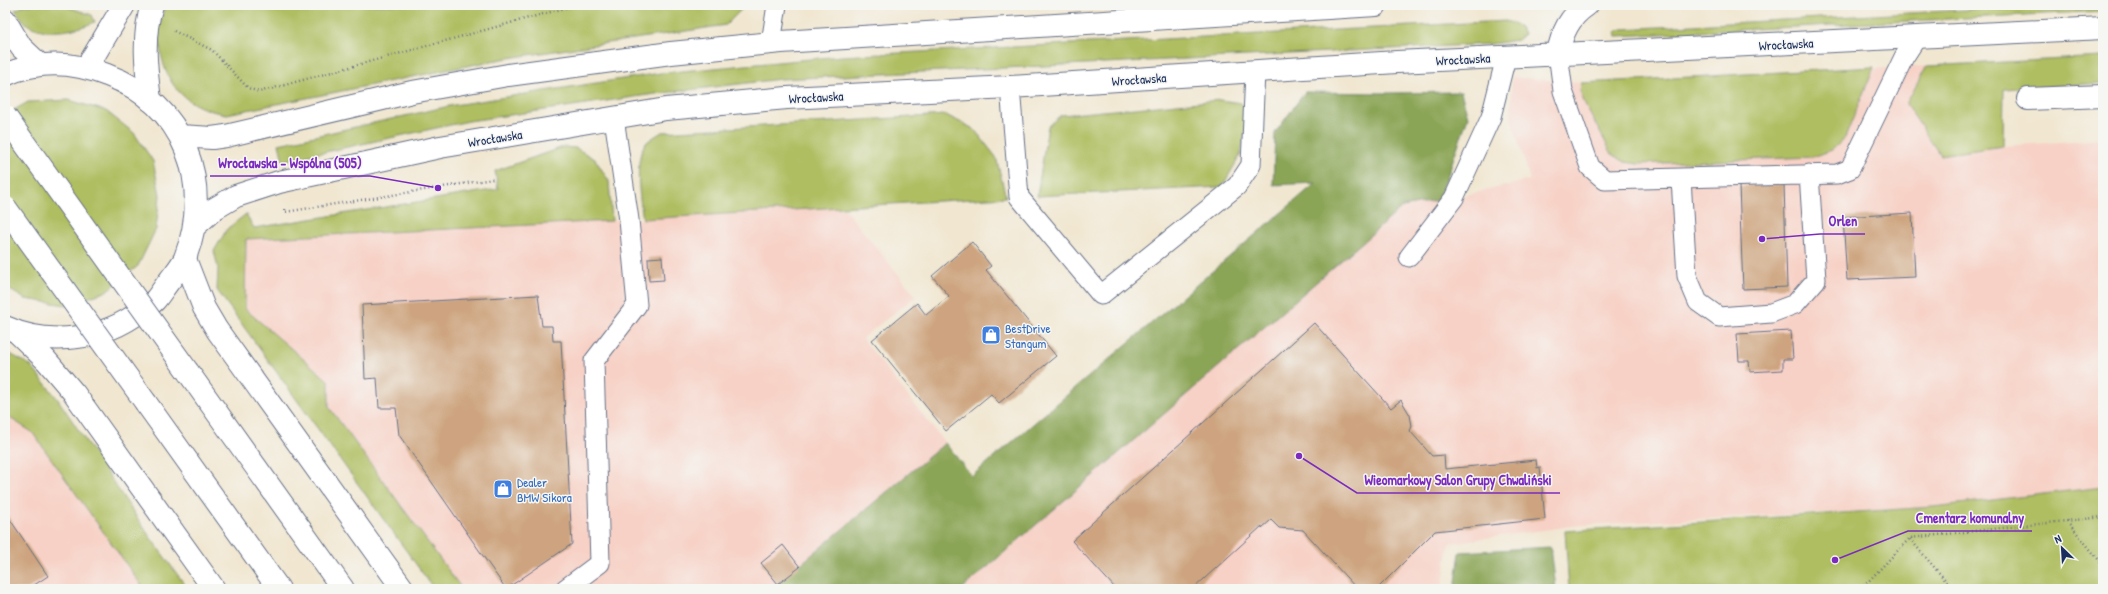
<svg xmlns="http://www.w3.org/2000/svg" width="2108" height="594" viewBox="0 0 2108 594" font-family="'Patrick Hand',sans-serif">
	<rect width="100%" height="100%" fill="#f6f6f2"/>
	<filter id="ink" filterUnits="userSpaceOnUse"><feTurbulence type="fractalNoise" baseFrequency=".025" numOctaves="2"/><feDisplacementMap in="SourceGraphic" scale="8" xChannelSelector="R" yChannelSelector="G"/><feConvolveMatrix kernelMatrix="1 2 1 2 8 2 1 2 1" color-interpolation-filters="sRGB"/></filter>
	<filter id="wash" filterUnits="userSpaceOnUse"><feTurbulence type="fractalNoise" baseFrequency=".012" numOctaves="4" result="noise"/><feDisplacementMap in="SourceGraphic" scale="16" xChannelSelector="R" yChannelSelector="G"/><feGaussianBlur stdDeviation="0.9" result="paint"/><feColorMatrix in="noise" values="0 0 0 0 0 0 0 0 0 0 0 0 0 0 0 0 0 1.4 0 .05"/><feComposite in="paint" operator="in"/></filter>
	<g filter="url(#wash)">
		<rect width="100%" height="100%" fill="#f1e7d1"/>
		<path fill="#f7d1c6" d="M 1927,66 L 1906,104 L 1941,155 L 2003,146 L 2103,139 L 2103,487 L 1933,507 L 1580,525 L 1449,543 L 1442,589 L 963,589 L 1403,206 L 1454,198 L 1530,180 L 1511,117 L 1512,77 L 1581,83 Z
			M 843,207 L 916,296 L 862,338 L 945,443 L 771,589 L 462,589 L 329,407 L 329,381 L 245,309 L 246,239 L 643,219 Z
			M 5,415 L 32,432 L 144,589 L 5,589 Z"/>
		<path fill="#afbe61" stroke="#657660" d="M 25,5 L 62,5 L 92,15 L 95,22 C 76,30 50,36 30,26 C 24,23 19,15 15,10 Z
			M 165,5 L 746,5 L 726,25 L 502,59 L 227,114 C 188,109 165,87 160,47 C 160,41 158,34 159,29 C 160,21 163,13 165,5 Z
			M 2053,5 L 2103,5 L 2103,11 L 1640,35 L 1617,36 L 1615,32 L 1622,29 Z
			M 1506,21 L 1519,26 L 1524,34 L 1517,40 L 1492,44 L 781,79 L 655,94 L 469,121 L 283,161 L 279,144 L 454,105 L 661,73 L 842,56 Z
			M 2103,57 L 2103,83 L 2004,89 L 2003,146 L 1940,155 L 1906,104 L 1927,66 Z
			M 1874,67 L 1845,138 L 1832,150 L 1813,157 L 1638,164 L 1625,162 L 1612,154 L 1585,105 L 1580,91 L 1581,83 Z
			M 69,100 L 106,111 L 134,133 L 153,161 L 160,195 L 156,229 L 138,266 L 105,292 L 66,305 L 25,299 L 5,287 L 5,115 L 28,102 Z
			M 1220,100 L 1241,103 L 1249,112 L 1241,154 L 1222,187 L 1037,196 L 1048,126 L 1061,115 Z
			M 946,115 L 974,129 L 996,157 L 1006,197 L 643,219 C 640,201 633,158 646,143 C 650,139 657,135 662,132 Z
			M 563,147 L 576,148 L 595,159 L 609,181 L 612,221 L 246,239 L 245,309 L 329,381 L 329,407 L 462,589 L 434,589 L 217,290 L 218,268 L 214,251 L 227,229 L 246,214 L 254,228 L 498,189 L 495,171 Z
			M 5,351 L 30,365 L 57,398 L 150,537 L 188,589 L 144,589 L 32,432 L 5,415 Z
			M 2103,487 L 2103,589 L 1569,589 L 1565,531 L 1933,507 Z"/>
		<path fill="#8ba557" stroke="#536a5a" d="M 1305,92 L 1388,93 L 1461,92 L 1468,117 L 1439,200 L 1403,207 L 962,589 L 771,589 L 945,443 L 972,476 L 1316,183 L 1273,185 L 1275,133 Z
			M 1551,547 L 1556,589 L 1455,589 L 1460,552 Z"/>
		<g id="blocks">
			<path fill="#cda47f" d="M 1784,184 L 1787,287 L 1743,289 L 1739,186 Z
				M 1912,213 L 1915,277 L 1847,280 L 1843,217 Z
				M 972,242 L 991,266 L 986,270 L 1056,356 L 999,403 L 991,394 L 946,431 L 872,340 L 917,303 L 926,315 L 949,296 L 932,276 Z
				M 662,257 L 664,280 L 649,281 L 648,258 Z
				M 538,295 L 542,326 L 552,326 L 553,341 L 561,341 L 572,544 L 506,589 L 399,435 L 396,408 L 379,408 L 377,378 L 365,379 L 362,305 Z
				M 1314,323 L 1391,408 L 1401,400 L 1410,415 L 1412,426 L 1410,431 L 1432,456 L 1444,455 L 1445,469 L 1536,460 L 1537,468 L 1540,467 L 1545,519 L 1435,531 L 1377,589 L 1357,589 L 1303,530 L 1279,528 L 1271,520 L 1262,528 L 1262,526 L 1193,589 L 1116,589 L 1072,541 Z
				M 1791,331 L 1793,359 L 1783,359 L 1783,370 L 1750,372 L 1749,361 L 1739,361 L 1737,334 Z
				M 5,512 L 48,576 L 28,589 L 5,589 Z
				M 783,545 L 800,567 L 778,584 L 761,563 Z"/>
		</g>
	</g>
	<g filter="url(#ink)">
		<use href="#blocks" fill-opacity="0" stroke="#666f86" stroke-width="1"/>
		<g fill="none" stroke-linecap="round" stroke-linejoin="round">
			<defs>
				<path id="service" d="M 771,43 L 777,5
					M 1558,53 L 1563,91 L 1590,167 L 1605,180 L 1837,174 L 1850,169 L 1904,57 L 1917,37
					M 1010,87 L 1019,197 L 1101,295 L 1237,186 L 1251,165 L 1255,71
					M 1681,179 L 1687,276 L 1698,302 L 1719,317 L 1771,313 L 1795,304 L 1816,280 L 1809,174
					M 1409,257 L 1454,198 L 1491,117 L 1506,57
					M 565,589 L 600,563 L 594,361 L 637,305 L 629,220 L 614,118"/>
				<path id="minor" d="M 2028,99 L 2103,96"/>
				<path id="tertiary" d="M 87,67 L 124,5
					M 150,100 C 146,68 142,36 152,5"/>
				<path id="secondary" d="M 1558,53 C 1562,33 1569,17 1587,5
					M 5,75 C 38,60 74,62 107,75 C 184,103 214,183 185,258 C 182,265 175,273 170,280 C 165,286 161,293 156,299 C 152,304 146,307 141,311 C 103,340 49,347 5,327
					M 180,136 L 212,138 L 226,136 L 412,92 L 508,75 L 671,53 L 781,42 L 1376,5
					M 195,226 L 214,209 L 236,196 L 279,182 L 440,147 L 666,109 L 787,98 L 1010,87 L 1397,62 L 2103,28"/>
				<path id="primary" d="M 5,20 L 21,47 L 40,65
					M 185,259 L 204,308 L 217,330 L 403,589
					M 19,334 L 46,360 L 74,393 L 214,589
					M 188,372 L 343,589
					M 146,403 L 279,589"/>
			</defs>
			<use href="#service" stroke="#666f86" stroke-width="21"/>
			<use href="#minor" stroke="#666f86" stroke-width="24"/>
			<use href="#tertiary" stroke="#666f86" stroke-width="24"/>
			<use href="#secondary" stroke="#666f86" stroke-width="24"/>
			<use href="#primary" stroke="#666f86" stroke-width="24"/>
			<path stroke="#666f86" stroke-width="2.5" stroke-dasharray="1 3" stroke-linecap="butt" d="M 174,31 L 212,50 L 248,88 L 259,92 L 576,5
				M 285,209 L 285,212 L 493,179
				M 2067,521 L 2103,565
				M 1910,539 L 1953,589
				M 1861,589 L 1910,538 L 2103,517"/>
			<use href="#service" stroke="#fff" stroke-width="19"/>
			<use href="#minor" stroke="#fff" stroke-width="22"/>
			<use href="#tertiary" stroke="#fff" stroke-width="22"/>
			<use href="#secondary" stroke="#fff" stroke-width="22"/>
			<use href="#primary" stroke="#fff" stroke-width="22"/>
			<defs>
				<path id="primary-bridge" d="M 5,116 L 188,372
					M 5,207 L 146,403"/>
			</defs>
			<use href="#primary-bridge" stroke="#666f86" stroke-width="24" stroke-linecap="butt"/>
			<use href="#primary-bridge" stroke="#fff" stroke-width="22"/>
		</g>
	</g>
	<defs>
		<symbol id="shop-square" viewBox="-11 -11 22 22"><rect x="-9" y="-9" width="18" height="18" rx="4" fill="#3f7fe0" stroke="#f6f6f2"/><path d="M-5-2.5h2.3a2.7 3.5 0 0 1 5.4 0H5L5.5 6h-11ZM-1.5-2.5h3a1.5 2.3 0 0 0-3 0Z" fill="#fff"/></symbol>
	</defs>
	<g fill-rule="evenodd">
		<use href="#shop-square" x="980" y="324" width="22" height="22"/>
		<use href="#shop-square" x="492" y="478" width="22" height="22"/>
	</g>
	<g text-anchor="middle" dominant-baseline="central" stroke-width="3" stroke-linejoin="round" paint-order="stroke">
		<g font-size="13" fill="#1b2f5e" stroke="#f6f6f2">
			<text transform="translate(1786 44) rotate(-3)">Wrocławska</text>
			<text transform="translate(1463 59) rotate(-3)">Wrocławska</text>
			<text transform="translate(1139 79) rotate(-4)">Wrocławska</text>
			<text transform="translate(816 97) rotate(-3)">Wrocławska</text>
			<text transform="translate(495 138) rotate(-9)">Wrocławska</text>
		</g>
		<g font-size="13" fill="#366cbe" stroke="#f6f6f2" text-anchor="start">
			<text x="1005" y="328">BestDrive<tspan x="1005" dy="15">Stangum</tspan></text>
			<text x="517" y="482">Dealer<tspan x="517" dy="15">BMW Sikora</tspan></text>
		</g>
	</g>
	<path fill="none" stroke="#7b2cbf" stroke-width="1.5" d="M438 188L370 176H210M1762 239L1820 234H1865M1299 456L1357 493H1560M1835 560L1908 531H2032"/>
	<g fill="#7b2cbf" stroke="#f6f6f2" stroke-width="1.5">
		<circle cx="438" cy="188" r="4"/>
		<circle cx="1762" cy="239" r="4"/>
		<circle cx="1299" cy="456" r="4"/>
		<circle cx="1835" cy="560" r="4"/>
	</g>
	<g font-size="14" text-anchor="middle" font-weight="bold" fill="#7b2cbf" stroke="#f6f6f2" stroke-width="3" stroke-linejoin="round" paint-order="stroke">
		<text x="290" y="168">Wrocławska - Wspólna (505)</text>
		<text x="1843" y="226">Orlen</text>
		<text x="1458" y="485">Wieomarkowy Salon Grupy Chwaliński</text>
		<text x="1970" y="523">Cmentarz komunalny</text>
	</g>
	<rect width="2108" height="594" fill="none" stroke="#f6f6f2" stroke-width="20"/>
	<g transform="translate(2062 548) rotate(335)" stroke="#f6f6f2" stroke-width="3" paint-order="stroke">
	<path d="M0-3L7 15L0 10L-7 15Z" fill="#1b2f5e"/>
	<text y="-6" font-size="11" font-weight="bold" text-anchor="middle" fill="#1b2f5e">N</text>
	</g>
</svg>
